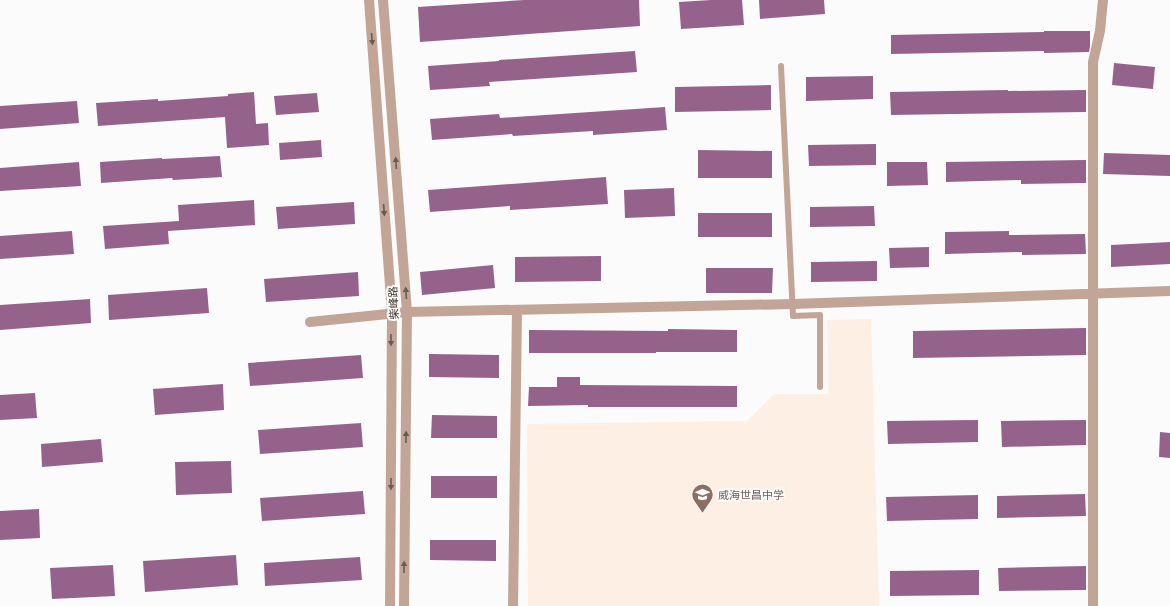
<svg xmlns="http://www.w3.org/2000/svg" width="1170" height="606" viewBox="0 0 1170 606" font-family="'Roboto Serif','Noto Sans SC',serif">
	<rect width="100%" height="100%" fill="#fbfbfb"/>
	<path fill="#fdefe4" d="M 871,319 L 879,606 L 528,606 L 527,424 L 747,421 L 774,394 L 828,394 L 827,320 Z"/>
	<path fill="#95628c" d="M 524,0 L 639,0 L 640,26 L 420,42 L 418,7 Z
		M 711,0 L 742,0 L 744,25 L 681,29 L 679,2 Z
		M 759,0 L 824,0 L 825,14 L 760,19 Z
		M 1044,31 L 1090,31 L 1090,46 L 1089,52 L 1044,53 L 1044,51 L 891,54 L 891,35 L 1044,32 Z
		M 635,51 L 637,72 L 489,82 L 490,86 L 430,90 L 428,66 L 499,61 L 499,60 Z
		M 1114,63 L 1155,67 L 1153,89 L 1112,85 Z
		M 873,76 L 873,99 L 806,101 L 806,77 Z
		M 771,85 L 771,110 L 675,112 L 675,87 Z
		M 1008,90 L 1008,91 L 1086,90 L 1086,112 L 891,115 L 890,92 Z
		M 254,92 L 256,124 L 268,123 L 269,145 L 227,148 L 225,117 L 98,126 L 96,103 L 158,99 L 158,101 L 228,96 L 228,94 Z
		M 317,93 L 319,112 L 276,115 L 274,96 Z
		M 77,101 L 79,123 L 0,129 L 0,106 Z
		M 665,107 L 667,130 L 593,135 L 593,131 L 513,136 L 512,134 L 432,140 L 430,119 L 499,114 L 500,118 Z
		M 321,140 L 322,157 L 280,160 L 279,143 Z
		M 876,144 L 876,165 L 809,166 L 808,145 Z
		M 698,150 L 772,151 L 772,178 L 698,178 Z
		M 1104,153 L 1170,155 L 1170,176 L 1103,174 Z
		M 220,156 L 222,177 L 173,180 L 172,178 L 101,183 L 100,162 L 162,158 L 162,159 Z
		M 1086,160 L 1086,183 L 1021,184 L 1021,180 L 946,182 L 946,162 Z
		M 79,162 L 81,186 L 0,191 L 0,168 Z
		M 887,162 L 927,162 L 928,185 L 887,186 Z
		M 606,177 L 608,204 L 510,210 L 510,206 L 430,212 L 428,190 Z
		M 674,188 L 675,216 L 625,218 L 624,190 Z
		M 254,200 L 255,225 L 168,231 L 169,244 L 105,249 L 103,226 L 179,221 L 178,205 Z
		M 354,202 L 355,224 L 278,229 L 276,207 Z
		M 874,206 L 875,226 L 810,227 L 810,207 Z
		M 698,213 L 772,213 L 772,237 L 698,237 Z
		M 72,231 L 74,254 L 0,259 L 0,236 Z
		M 1009,231 L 1009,235 L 1085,234 L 1086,254 L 1022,255 L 1022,252 L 945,254 L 945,232 Z
		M 1170,242 L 1170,264 L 1111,267 L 1111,245 Z
		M 929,247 L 929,267 L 890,268 L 889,248 Z
		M 601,256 L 601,281 L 515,282 L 515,257 Z
		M 877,261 L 877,281 L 811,282 L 811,262 Z
		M 493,265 L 495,288 L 422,295 L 420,272 Z
		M 706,268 L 773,268 L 772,293 L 706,293 Z
		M 358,272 L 359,296 L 266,302 L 264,279 Z
		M 207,288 L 209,313 L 109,320 L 108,295 Z
		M 90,299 L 91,323 L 0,330 L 0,305 Z
		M 1086,328 L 1086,355 L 913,358 L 913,331 Z
		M 668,329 L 737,330 L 737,352 L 656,352 L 656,353 L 529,353 L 529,330 L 668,331 Z
		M 429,354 L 499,355 L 499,378 L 429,377 Z
		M 361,355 L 363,378 L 250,386 L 248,363 Z
		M 557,377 L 580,377 L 580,385 L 737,386 L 737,407 L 588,407 L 588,405 L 528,406 L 529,387 L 557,387 Z
		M 223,384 L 224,410 L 155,415 L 153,389 Z
		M 35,393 L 37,418 L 0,420 L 0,395 Z
		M 432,415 L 497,416 L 497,438 L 431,438 Z
		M 978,420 L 978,442 L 888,444 L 887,421 Z
		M 1086,420 L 1086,445 L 1002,447 L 1001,421 Z
		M 361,423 L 363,447 L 260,454 L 258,430 Z
		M 1160,432 L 1170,433 L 1170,458 L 1159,457 Z
		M 101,439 L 103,462 L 42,467 L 41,444 Z
		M 231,461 L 232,493 L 176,495 L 175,462 Z
		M 431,476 L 497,476 L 497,498 L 431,498 Z
		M 363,491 L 365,514 L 262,521 L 260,498 Z
		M 1085,494 L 1086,516 L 997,518 L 997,496 Z
		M 978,495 L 978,519 L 887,521 L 886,497 Z
		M 39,509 L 40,538 L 0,540 L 0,511 Z
		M 430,540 L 496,540 L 496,561 L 430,560 Z
		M 236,555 L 238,585 L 145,592 L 143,561 Z
		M 360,557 L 362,580 L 265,586 L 264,563 Z
		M 113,565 L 115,596 L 52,599 L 50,568 Z
		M 1086,566 L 1086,590 L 999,591 L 998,568 Z
		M 979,570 L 979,595 L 890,596 L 890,571 Z"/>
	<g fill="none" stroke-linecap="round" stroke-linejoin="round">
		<path stroke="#c2a597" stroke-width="6" d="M 781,66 L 793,316 L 820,315 L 820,387"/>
		<path stroke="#c2a597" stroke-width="10" d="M 310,322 L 407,312 L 793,304 L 1170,291
			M 513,606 L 517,310
			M 1093,606 L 1093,62 L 1100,31 L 1103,0"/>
		<path stroke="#c2a597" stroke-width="10" d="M 369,0 L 392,313 L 390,606
			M 383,0 L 407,312 L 404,606"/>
	</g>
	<defs><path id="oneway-solid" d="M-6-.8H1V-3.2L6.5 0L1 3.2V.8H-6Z"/></defs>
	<g fill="#6b5a50">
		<use href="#oneway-solid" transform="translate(372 39) rotate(86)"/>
		<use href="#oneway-solid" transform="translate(396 163) rotate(-94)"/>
		<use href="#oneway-solid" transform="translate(384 210) rotate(86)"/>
		<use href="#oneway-solid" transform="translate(406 293) rotate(-94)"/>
		<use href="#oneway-solid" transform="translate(391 340) rotate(90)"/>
		<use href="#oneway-solid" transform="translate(406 437) rotate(-89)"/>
		<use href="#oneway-solid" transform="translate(391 484) rotate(90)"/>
		<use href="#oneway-solid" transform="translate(404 567) rotate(-89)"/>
	</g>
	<defs>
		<symbol id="school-pin" viewBox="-11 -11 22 30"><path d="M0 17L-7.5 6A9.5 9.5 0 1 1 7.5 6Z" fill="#8d6e63" stroke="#fbfbfb"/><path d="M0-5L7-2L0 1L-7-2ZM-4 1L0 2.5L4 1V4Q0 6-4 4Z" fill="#fff"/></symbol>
	</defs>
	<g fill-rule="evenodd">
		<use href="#school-pin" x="690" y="482" width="25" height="34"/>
	</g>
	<g text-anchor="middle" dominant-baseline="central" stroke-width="4" stroke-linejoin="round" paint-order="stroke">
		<g font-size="11" fill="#3c3229" stroke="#fbfbfb">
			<text transform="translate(394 303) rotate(-93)">柴峰路</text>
		</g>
		<g font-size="11" fill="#785e54" stroke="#fbfbfb" text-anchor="start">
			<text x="718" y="495">威海世昌中学</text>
		</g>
	</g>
</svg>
